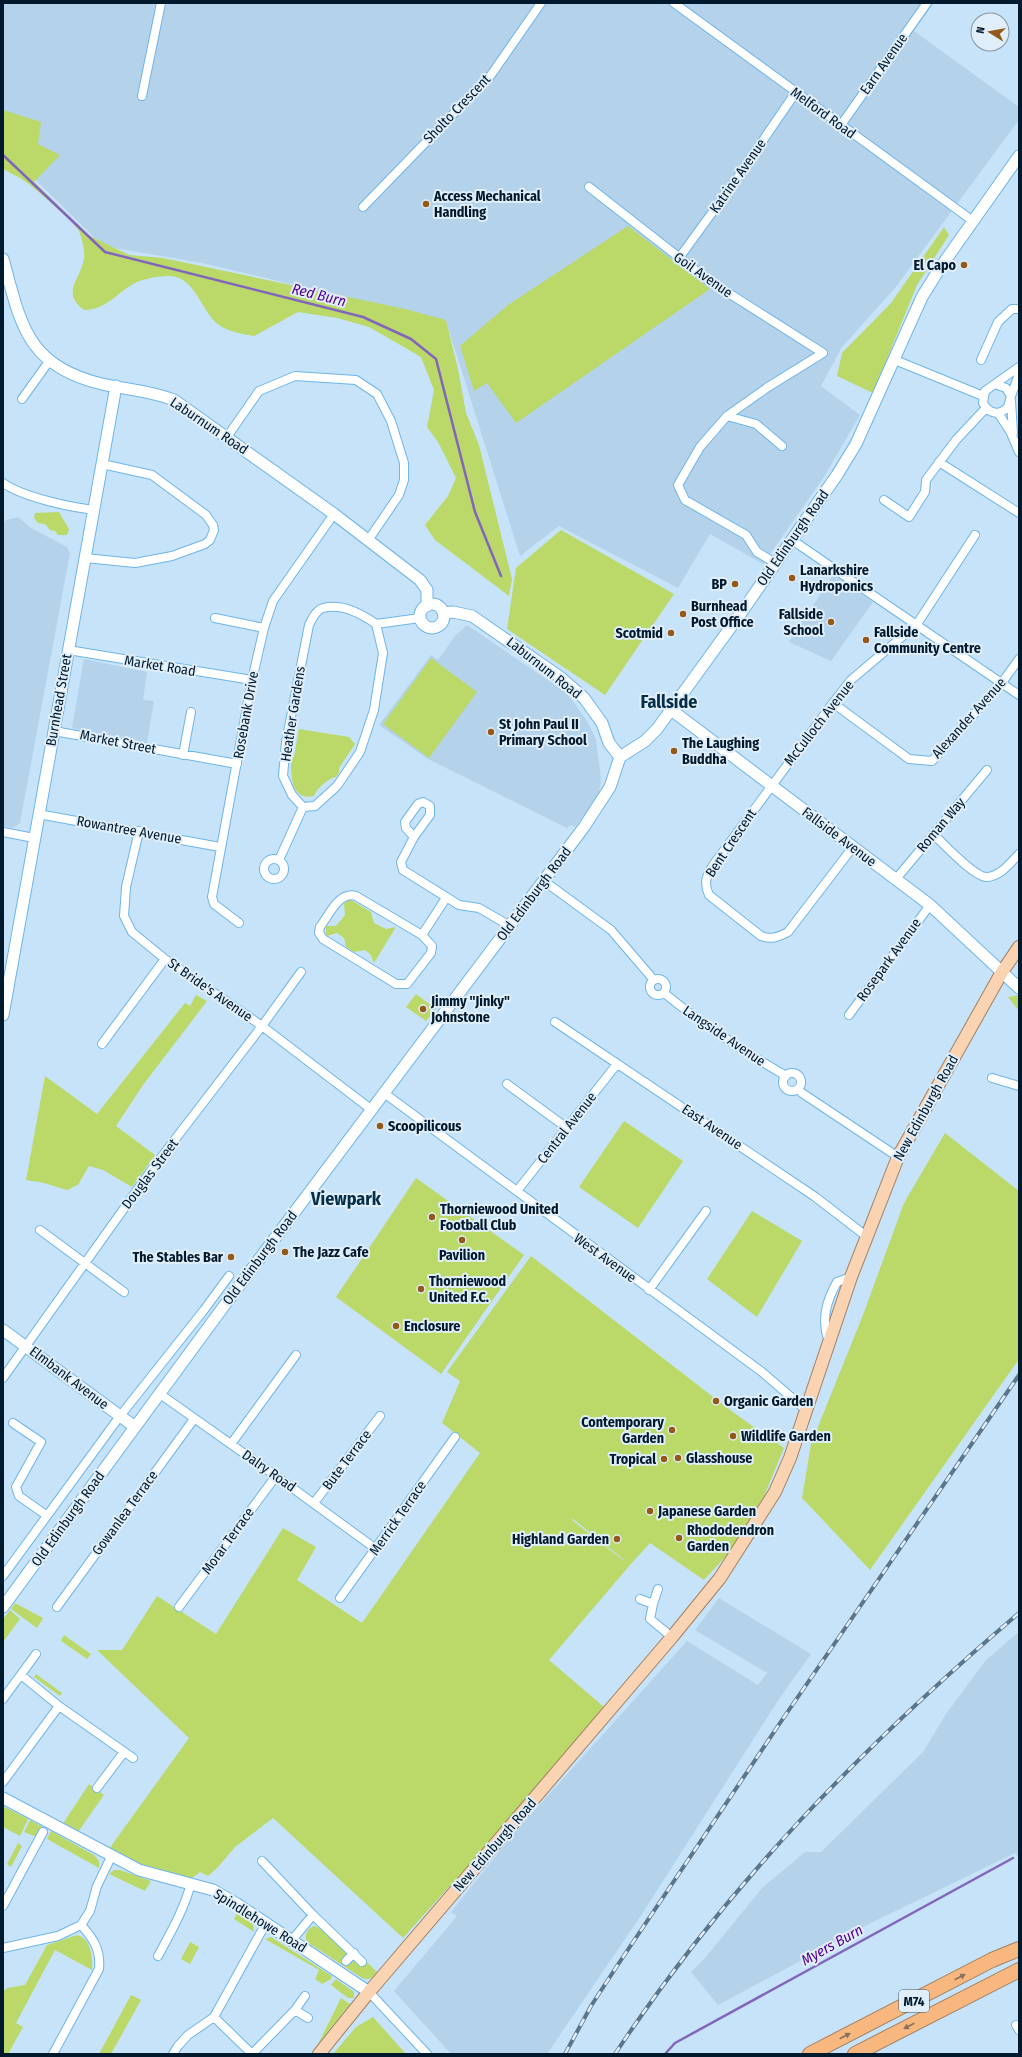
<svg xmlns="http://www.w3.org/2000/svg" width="1022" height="2057" viewBox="0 0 1022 2057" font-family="'Fira Sans Condensed',sans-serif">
	<rect width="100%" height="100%" fill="#c7e3f9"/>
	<path fill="#b4d2ea" d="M 3,3 L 934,3 L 914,31 L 1019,107 L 1019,120 L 895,288 L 842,347 L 821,386 L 860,415 L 824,477 L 763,564 L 710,534 L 678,588 L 559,526 L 520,556 L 446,321 L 202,263 L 103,246 L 3,148 Z
		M 18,517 L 31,528 L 67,547 L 70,553 L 20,823 L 12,828 L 3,826 L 3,523 L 6,520 Z
		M 833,575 L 873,602 L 831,661 L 789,642 Z
		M 467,625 L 567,693 L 587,721 L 596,739 L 601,780 L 599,796 L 575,827 L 571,825 L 567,828 L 428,759 L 379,725 L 431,655 L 438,660 L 455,636 Z
		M 84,659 L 147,672 L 143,700 L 154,701 L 147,742 L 72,728 Z
		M 719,1598 L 811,1654 L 779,1699 L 642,1914 L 547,2054 L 451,2054 L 394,1991 L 457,1916 L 451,1912 L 516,1831 L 687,1641 L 758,1685 L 767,1673 L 695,1630 Z
		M 1019,1632 L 1019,1858 L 1015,1853 L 873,1922 L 718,2005 L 691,1972 L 705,1958 L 763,1887 L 805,1852 L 821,1852 L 923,1752 L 946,1714 L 986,1660 Z"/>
	<path fill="#bad968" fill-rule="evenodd" d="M 3,110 L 41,122 L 38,144 L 60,155 L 34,182 L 88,235 L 129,255 L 163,258 L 405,309 L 446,320 L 458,369 L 466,413 L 479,445 L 512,579 L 509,596 L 435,540 L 425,525 L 448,496 L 456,478 L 438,442 L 427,427 L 434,390 L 421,357 L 369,327 L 337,318 L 298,312 L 254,336 C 243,334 229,332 219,325 C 201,312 196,278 171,276 C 160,276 147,278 137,282 C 118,291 107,310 84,310 C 60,292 81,280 84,258 C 85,250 82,239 79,231 C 76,224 38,191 30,185 C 22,178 12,174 3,169 Z
		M 628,226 L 710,289 L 516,423 L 487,383 L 474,391 L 460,346 L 508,305 Z
		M 944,227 L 949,235 L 917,285 L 873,393 L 837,376 L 842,353 L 891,303 Z
		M 59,512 L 69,529 L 67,535 L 58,535 L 55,531 L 50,530 L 45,524 L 38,523 L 34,518 L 35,513 Z
		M 561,530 L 674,594 L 605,695 L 507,629 L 516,568 Z
		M 431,658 L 477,692 L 429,758 L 383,724 Z
		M 299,729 L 349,737 L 355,744 L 339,768 L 339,773 L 336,777 C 330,777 316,789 314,796 C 291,801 291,776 291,760 L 294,757 Z
		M 348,900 L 351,900 L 371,912 L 374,923 L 386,929 L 396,927 L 374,963 L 370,954 L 365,950 L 354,952 L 346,947 L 344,938 L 337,933 L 327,936 L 326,934 L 326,926 L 336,926 L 345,915 L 344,904 Z
		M 416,994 L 436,1009 L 426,1021 L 406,1007 Z
		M 196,995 L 207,1001 L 143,1085 L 116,1126 L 155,1155 L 132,1187 L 103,1170 L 89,1166 L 78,1185 L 67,1190 L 44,1183 L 26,1180 L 45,1076 L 97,1114 L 185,1003 L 190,1006 Z
		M 1019,995 L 1019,1011 L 1008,997 Z
		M 624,1121 L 683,1161 L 638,1228 L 579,1187 Z
		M 945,1133 L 1019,1191 L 1019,1359 L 870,1570 L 802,1498 L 811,1444 L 863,1315 L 904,1203 Z
		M 416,1178 L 524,1255 L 441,1374 L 336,1297 Z
		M 752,1211 L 802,1241 L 757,1317 L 707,1279 Z
		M 531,1256 L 730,1410 L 784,1448 L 764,1496 L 727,1555 L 704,1580 L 650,1543 L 630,1565 L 549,1660 L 604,1707 L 559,1764 L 403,1938 L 273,1818 L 235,1847 L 218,1867 L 208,1876 L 200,1872 L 191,1879 L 146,1867 L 109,1849 L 189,1738 L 97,1650 L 122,1650 L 157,1596 L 216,1634 L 283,1528 L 316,1547 L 297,1580 L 362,1623 L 480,1453 L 442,1423 L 460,1381 L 447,1372 ZM 573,1519 L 623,1559 L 623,1560 L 572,1520 Z
		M 15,1603 L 43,1618 L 37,1628 L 11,1609 Z
		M 10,1610 L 20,1619 L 3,1642 L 3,1619 Z
		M 64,1635 L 91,1654 L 87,1659 L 61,1641 Z
		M 36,1674 L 62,1693 L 60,1696 L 34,1677 Z
		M 89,1784 L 104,1795 L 78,1832 L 65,1824 L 64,1822 Z
		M 3,1806 L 28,1819 L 20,1836 L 3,1827 Z
		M 30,1820 L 48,1830 L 47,1832 L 34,1836 L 24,1832 Z
		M 51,1831 L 94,1855 L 99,1861 L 99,1868 L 47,1839 Z
		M 18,1843 L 22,1846 L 11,1867 L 7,1864 Z
		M 114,1870 L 120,1870 L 151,1881 L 145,1891 L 109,1874 Z
		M 238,1911 L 253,1922 L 254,1932 L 234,1919 Z
		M 314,1926 C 330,1930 342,1949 352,1960 L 355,1960 L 361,1965 L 366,1961 L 377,1972 C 373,1977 369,1981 362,1978 L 310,1944 L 306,1940 C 305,1933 308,1928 314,1926 Z
		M 77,1935 C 91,1938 93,1959 92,1970 L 55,1950 L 16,2023 L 23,2027 L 8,2054 L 3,2054 L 3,1992 L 7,1988 L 25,1985 L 47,1945 Z
		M 271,1937 L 332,1976 L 331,1979 L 322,1984 L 315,1979 L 319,1970 L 265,1939 Z
		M 190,1942 L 199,1947 L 190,1964 L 181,1959 Z
		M 336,1979 L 354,1992 L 354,1998 L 348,1998 L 331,1985 Z
		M 131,1995 L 141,2000 L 111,2054 L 99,2054 Z
		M 341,1998 L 350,2004 L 318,2044 Z
		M 373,2017 L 406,2054 L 333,2054 L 356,2027 Z"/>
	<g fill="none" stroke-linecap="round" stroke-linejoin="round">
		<path stroke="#8166bc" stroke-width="2.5" d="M 3,155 L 105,252 L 363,317 L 411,339 L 436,359 L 475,512 L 501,576
			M 665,2054 L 675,2043 L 1013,1858"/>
		<defs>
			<path id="street" d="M 674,3 L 973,221
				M 142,96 L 161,3
				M 841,125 L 927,3
				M 589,187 L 708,280 L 823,353 L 768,387 L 727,416 L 700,447 L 678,485 L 685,500 L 746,535 L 757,552 L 775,563
				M 363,207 L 491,75 L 541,3
				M 679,258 L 733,184 L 796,92
				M 895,360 L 983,396
				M 981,360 L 998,322 L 1012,309 L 1019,309
				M 995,384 L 1006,388 L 1011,396 L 1008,407 C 999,416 989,414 983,403 L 985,391 L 1019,367
				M 1011,396 L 1019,374
				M 22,399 L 50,360
				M 1011,401 L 1013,433
				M 998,413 L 1010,431 L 1019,452
				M 727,416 L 756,424 L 782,446
				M 227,437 L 259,391 L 295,376 L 356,380 L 377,394 L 391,421 L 404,463 L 404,480 L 399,495 L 369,539
				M 939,462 L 1019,513
				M 3,483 C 23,497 69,507 94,510
				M 884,500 L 909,517 L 925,492 L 926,480 L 956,440 L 986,408
				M 792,540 L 1019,695
				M 85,558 L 135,563 L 172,556 L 205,544 L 210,540 L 214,530 L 213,525 L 206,515 L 152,475 L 102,464
				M 215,618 L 264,628
				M 376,624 C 362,614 342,603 323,608 C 316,610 312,619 309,625 L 286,742 L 283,776 L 292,795 L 303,807 L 315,806 L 337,786 L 360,752 L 374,710 L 383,653 L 376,624 L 420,618
				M 68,650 L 252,680
				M 833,703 L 909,759 L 932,761 L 1001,684 L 1019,659
				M 54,731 L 237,764
				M 183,755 L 191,712
				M 38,814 L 220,847
				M 139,831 L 126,887 L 124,916 L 132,932 L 165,959 L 262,1026 L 372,1110
				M 3,832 L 34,838
				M 933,834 C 944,844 973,876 986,877 C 1000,877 1010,863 1019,854
				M 414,837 L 406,828 L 405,822 L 418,804 L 423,802 L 430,806 L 430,815 L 414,837 L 401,862 L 403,870 L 459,905 L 479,908 L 510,926
				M 853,847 L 788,932 C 778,937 772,940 761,936 L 709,895 C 703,882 707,875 714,864 L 833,703 L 851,680 L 917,624 L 975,535
				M264 869a10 10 0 1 1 20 0a10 10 0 1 1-20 0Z
				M 279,860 L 303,807
				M 896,879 L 987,770
				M 544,881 L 611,930 L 653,979
				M 239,923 L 214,904 L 212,897 L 252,680 L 264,628 L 273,601 L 334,514
				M 422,935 L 356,896 C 339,891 329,915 320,927 L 319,933 L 323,939 L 396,984 L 407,984 L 431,953 L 432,946 L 422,935 L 446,898
				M650 987a8 8 0 1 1 16 0a8 8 0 1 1-16 0Z
				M 664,993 C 702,1024 743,1051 786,1076
				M 849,1015 L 930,905
				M 555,1022 L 814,1196 L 866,1236
				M 102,1044 L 165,959
				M783 1082a9 9 0 1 1 18 0a9 9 0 1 1-18 0Z
				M 992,1078 L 1019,1086
				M 507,1084 L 567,1128
				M 384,1093 L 762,1372 L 806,1410
				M 802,1093 L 898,1157
				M 517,1191 L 617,1064
				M 40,1230 L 124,1292
				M 649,1290 L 706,1211
				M 829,1342 C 821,1319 826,1302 837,1282 L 851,1277
				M 3,1378 L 150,1172 L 262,1026 L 301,972
				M 160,1394 L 276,1476 L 376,1549
				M 13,1423 L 41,1442 L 16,1487 L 19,1496 L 46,1515
				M 231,1444 L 296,1355
				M 314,1503 L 380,1416
				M 3,1576 L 120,1416 L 204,1310 L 229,1276
				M 658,1589 L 653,1604 L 650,1619 L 672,1637
				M 340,1598 L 455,1437
				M 640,1599 L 653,1604
				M 57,1607 L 194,1419
				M 179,1607 L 276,1476
				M 21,1675 L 59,1706
				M 3,1699 L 36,1654
				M 3,1782 L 59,1706 L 133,1758
				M 97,1788 L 124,1752
				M 262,1861 L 313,1915
				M 3,1906 L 43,1832
				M 292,1940 L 313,1915 L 362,1962
				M 3,1948 L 58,1936 L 81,1925 L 90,1911 L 97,1886 L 111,1857
				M 158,1956 C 171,1932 184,1910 191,1883
				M 346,1961 L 354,1953
				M 369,1992 L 427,2054
				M 295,2010 L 308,2018
				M 214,2017 L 252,2054
				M 1016,2025 L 1019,2030
				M 53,2054 L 99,1969 C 101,1950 93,1938 81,1925
				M 173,2054 L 178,2046 L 188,2035 L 214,2017 L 266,1923
				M 252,2054 L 295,2010 L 305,1996"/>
			<path id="secondary" d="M 3,259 C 21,324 26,366 102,384 C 128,390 148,390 174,400 L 334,514 L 420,580 L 427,590 L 427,606
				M420 616a12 12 0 1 1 24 0a12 12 0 1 1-24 0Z
				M 443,613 L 453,612 L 472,616 L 560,677 L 584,698 L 602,723 L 609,743 L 620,757
				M 670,709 L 930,905 L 1019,988
				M 3,1015 L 116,386
				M 3,1330 L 135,1427
				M 3,1607 L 224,1306 L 584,827 L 610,787 L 620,757 L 645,741 L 657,729 L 741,613 L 837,475 L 856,444 L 922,297 L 940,268 L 1019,156
				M 3,1798 L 139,1870 L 213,1890 L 237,1904 L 369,1992"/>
			<path id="primary" d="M 319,2054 L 369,1992 L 672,1637 L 720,1578 L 775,1492 L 790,1458 L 851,1277 L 898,1157 L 1002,972 L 1019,947"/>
			<path id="highway" d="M 810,2054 L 992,1960 L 1019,1949
				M 855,2054 L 1019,1970"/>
		</defs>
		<use href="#street" stroke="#6db5ea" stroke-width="10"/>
		<use href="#secondary" stroke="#6db5ea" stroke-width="13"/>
		<use href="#primary" stroke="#a18062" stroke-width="14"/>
		<use href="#highway" stroke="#a18062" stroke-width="16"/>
		<use href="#street" stroke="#fff" stroke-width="8"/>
		<use href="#secondary" stroke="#fff" stroke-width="11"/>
		<use href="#primary" stroke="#fad4b2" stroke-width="12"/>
		<use href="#highway" stroke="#f7b77f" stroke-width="14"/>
		<defs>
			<path id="rail" d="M 565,2054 L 591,2006 L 617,1966 L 780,1723 L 1019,1375
				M 615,2054 C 727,1885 865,1744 1019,1613"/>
		</defs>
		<use href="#rail" stroke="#5b758a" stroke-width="4"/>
		<use href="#rail" stroke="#e0eef9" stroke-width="2.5" stroke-dasharray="8" stroke-linecap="butt"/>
	</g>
	<defs><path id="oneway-solid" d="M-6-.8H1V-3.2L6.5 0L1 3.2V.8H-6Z"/></defs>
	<g fill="#88705a">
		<use href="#oneway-solid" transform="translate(960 1977) rotate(-27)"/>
		<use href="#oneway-solid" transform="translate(909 2026) rotate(153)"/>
		<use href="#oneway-solid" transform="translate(845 2036) rotate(-27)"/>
	</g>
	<g fill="#945919" stroke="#e0eef9" stroke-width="1.5">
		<circle cx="426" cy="204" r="4"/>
		<circle cx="964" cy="265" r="4"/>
		<circle cx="792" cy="578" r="4"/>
		<circle cx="735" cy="584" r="4"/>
		<circle cx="683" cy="614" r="4"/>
		<circle cx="831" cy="622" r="4"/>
		<circle cx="671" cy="633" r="4"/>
		<circle cx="866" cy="640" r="4"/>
		<circle cx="491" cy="732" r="4"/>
		<circle cx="674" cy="751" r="4"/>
		<circle cx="423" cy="1009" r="4"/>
		<circle cx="380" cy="1126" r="4"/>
		<circle cx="432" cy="1217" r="4"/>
		<circle cx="462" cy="1240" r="4"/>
		<circle cx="285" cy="1252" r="4"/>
		<circle cx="231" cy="1257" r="4"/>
		<circle cx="421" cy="1289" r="4"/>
		<circle cx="396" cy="1326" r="4"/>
		<circle cx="716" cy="1401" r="4"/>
		<circle cx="672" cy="1430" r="4"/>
		<circle cx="733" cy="1436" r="4"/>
		<circle cx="678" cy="1458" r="4"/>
		<circle cx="664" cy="1459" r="4"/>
		<circle cx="650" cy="1511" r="4"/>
		<circle cx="679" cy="1538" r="4"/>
		<circle cx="617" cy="1539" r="4"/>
	</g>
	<g text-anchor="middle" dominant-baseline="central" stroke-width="4" stroke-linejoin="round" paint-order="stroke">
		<rect fill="#e0eef9" stroke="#43596a" stroke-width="1" x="899" y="1990" width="30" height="22" rx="3"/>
		<g font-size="13" font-weight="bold" fill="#00192d">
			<text x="914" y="2001">M74</text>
		</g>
		<g font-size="14" fill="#00192d" stroke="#e0eef9">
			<text transform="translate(884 64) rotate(-55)">Earn Avenue</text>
			<text transform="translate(457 109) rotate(-46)">Sholto Crescent</text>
			<text transform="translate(823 113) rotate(36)">Melford Road</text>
			<text transform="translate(738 176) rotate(-55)">Katrine Avenue</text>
			<text transform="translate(703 275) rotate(35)">Goil Avenue</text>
			<text transform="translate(209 426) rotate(34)">Laburnum Road</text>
			<text transform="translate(793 538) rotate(-55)">Old Edinburgh Road</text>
			<text transform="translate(160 666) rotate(9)">Market Road</text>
			<text transform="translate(544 668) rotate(38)">Laburnum Road</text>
			<text transform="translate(59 700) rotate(-80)">Burnhead Street</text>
			<text transform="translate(293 714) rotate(-81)">Heather Gardens</text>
			<text transform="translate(246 715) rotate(-80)">Rosebank Drive</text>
			<text transform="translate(969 718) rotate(-48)">Alexander Avenue</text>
			<text transform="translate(819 723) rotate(-52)">McCulloch Avenue</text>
			<text transform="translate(118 742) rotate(11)">Market Street</text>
			<text transform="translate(941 825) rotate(-50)">Roman Way</text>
			<text transform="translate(129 830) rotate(10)">Rowantree Avenue</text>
			<text transform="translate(839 837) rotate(37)">Fallside Avenue</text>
			<text transform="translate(731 843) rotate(-56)">Bent Crescent</text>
			<text transform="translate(534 894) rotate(-53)">Old Edinburgh Road</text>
			<text transform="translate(889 960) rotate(-54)">Rosepark Avenue</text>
			<text transform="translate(210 990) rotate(35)">St Bride's Avenue</text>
			<text transform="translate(724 1036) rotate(34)">Langside Avenue</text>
			<text transform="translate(926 1108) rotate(-61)">New Edinburgh Road</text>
			<text transform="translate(712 1127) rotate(34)">East Avenue</text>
			<text transform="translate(567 1128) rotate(-52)">Central Avenue</text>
			<text transform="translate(150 1174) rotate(-53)">Douglas Street</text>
			<text transform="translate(260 1258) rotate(-53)">Old Edinburgh Road</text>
			<text transform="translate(605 1258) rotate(36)">West Avenue</text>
			<text transform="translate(69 1378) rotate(37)">Elmbank Avenue</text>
			<text transform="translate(347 1460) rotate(-53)">Bute Terrace</text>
			<text transform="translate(269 1471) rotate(35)">Dalry Road</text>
			<text transform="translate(125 1513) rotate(-54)">Gowanlea Terrace</text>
			<text transform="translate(398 1518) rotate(-55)">Merrick Terrace</text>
			<text transform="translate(68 1519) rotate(-54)">Old Edinburgh Road</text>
			<text transform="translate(228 1541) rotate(-54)">Morar Terrace</text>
			<text transform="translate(495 1845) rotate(-49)">New Edinburgh Road</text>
			<text transform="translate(260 1921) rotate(32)">Spindlehowe Road</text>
		</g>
		<g font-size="14" font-weight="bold" fill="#00192d" stroke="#e0eef9" text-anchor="start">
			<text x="434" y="196">Access Mechanical<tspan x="434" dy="16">Handling</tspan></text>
			<text x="956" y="265" text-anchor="end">El Capo</text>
			<text x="800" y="570">Lanarkshire<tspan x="800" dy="16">Hydroponics</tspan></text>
			<text x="727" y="584" text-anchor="end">BP</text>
			<text x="691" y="606">Burnhead<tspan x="691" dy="16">Post Office</tspan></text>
			<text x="823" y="614" text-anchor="end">Fallside<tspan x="823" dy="16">School</tspan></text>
			<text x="874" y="632">Fallside<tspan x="874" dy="16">Community Centre</tspan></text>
			<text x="663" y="633" text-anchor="end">Scotmid</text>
			<text x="499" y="724">St John Paul II<tspan x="499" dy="16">Primary School</tspan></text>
			<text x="682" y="743">The Laughing<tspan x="682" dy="16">Buddha</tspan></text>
			<text x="431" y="1001">Jimmy "Jinky"<tspan x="431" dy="16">Johnstone</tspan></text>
			<text x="388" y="1126">Scoopilicous</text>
			<text x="440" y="1209">Thorniewood United<tspan x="440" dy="16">Football Club</tspan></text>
			<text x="293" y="1252">The Jazz Cafe</text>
			<text x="462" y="1255" text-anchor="middle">Pavilion</text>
			<text x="223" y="1257" text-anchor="end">The Stables Bar</text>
			<text x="429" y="1281">Thorniewood<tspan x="429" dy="16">United F.C.</tspan></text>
			<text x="404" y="1326">Enclosure</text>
			<text x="724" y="1401">Organic Garden</text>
			<text x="664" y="1422" text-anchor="end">Contemporary<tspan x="664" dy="16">Garden</tspan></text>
			<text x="741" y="1436">Wildlife Garden</text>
			<text x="686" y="1458">Glasshouse</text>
			<text x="656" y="1459" text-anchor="end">Tropical</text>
			<text x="658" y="1511">Japanese Garden</text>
			<text x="687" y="1530">Rhododendron<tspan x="687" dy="16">Garden</tspan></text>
			<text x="609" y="1539" text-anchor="end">Highland Garden</text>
		</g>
		<g font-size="15" font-style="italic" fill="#560093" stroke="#e0eef9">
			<text transform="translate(319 295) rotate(14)">Red Burn</text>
			<text transform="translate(832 1945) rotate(-29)">Myers Burn</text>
		</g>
		<g font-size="18" font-weight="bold" fill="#052e48" stroke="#e0eef9">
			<text x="669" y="702">Fallside</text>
			<text x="346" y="1199">Viewpark</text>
		</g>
	</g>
	<rect width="1022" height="2057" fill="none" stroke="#00192d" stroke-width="8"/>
	<g transform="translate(990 32) rotate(281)"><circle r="19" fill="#e0eef9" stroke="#8699a7"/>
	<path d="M0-3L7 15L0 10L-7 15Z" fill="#945919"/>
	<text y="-6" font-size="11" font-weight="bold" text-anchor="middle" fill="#00192d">N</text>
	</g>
</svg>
